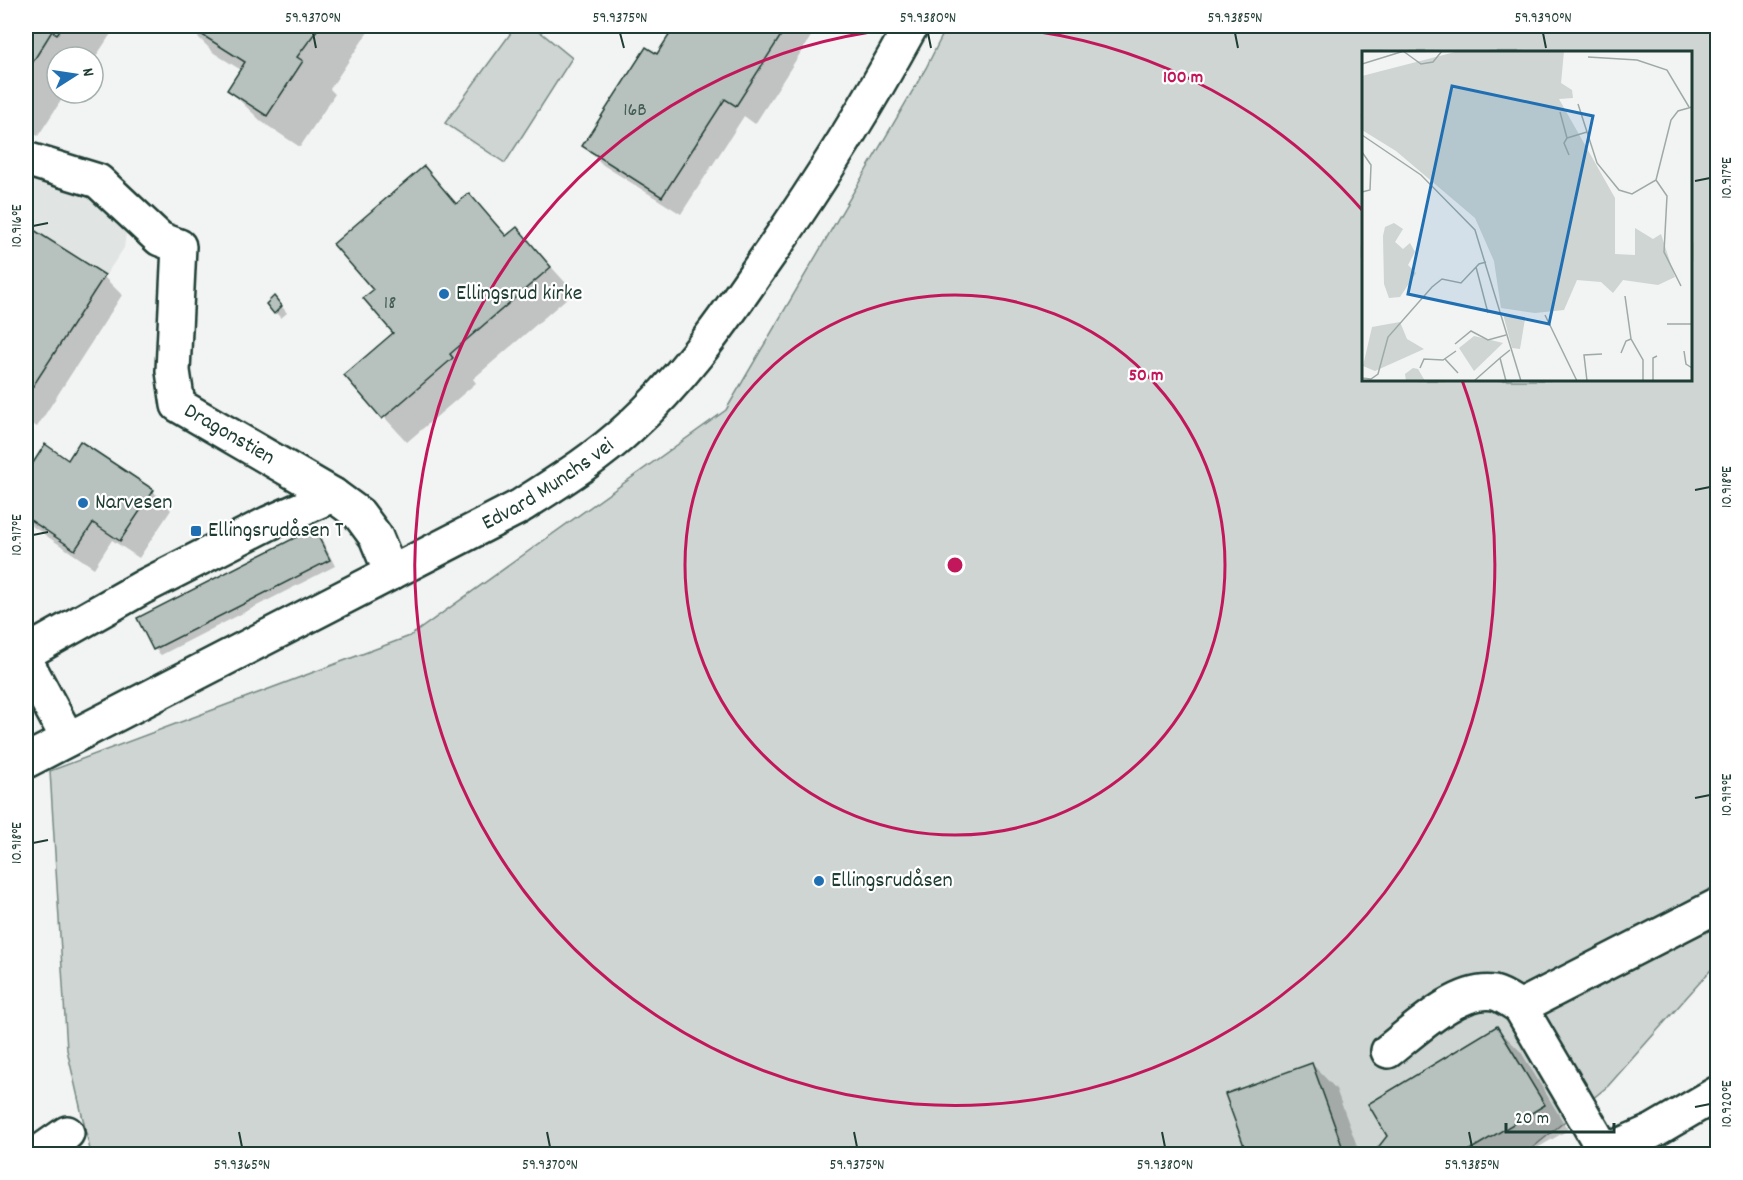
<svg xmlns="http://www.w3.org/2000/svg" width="1743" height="1180" viewBox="0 0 1743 1180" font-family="Dekko,sans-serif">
	<rect width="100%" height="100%" fill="#f2f3f3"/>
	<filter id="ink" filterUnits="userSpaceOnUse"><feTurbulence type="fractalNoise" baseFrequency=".0167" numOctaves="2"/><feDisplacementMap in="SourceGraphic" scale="12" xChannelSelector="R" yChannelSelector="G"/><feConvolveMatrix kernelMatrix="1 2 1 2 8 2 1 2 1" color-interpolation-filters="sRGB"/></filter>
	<g filter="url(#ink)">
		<path fill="#e0e4e3" d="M 26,174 L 87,192 L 122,221 L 126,233 L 124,248 L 26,391 Z"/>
		<path fill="#ced5d3" stroke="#768984" stroke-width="1.5" fill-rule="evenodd" d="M 516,26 L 533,26 L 572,58 L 505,163 L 445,123 Z
			M 947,26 L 1717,26 L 1717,963 L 1608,1086 L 1525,1154 L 91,1154 L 67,1050 L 50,771 L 410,636 L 726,410 L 926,68 ZM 1364,52 L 1690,52 L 1690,380 L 1364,380 Z"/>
		<path fill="#0003" d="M 26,26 L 116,26 L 93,61 L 93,57 L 57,57 L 57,93 L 66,93 L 38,136 L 26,129 Z
			M 187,26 L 372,26 L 330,89 L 335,94 L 300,147 L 262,122 L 229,90 L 241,70 L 214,53 Z
			M 677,26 L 817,27 L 755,124 L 744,116 L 681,214 L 603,165 L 584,146 L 657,56 Z
			M 424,168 L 458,204 L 469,195 L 508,237 L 517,229 L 574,292 L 473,379 L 476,383 L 407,442 L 346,375 L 395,333 L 375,290 Z
			M 26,221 L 28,224 L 26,227 L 104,277 L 122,295 L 37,427 L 26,420 Z
			M 280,304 L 287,313 L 281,318 L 275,312 Z
			M 46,447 L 68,462 L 153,491 L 171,510 L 139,558 L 112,540 L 94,568 L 26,522 L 26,477 Z
			M 314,530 L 320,536 L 335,566 L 161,655 L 155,649 Z
			M 1497,1028 L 1521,1052 L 1568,1130 L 1527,1154 L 1375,1154 L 1389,1137 Z
			M 1312,1064 L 1336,1089 L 1360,1154 L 1249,1154 L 1227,1095 Z"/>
		<path fill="#b7c1bd" stroke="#1f3d34" stroke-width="1.5" d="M 26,26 L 63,26 L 57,34 L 52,31 L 26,73 Z
			M 188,26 L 320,26 L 297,57 L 303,61 L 267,116 L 227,90 L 245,62 Z
			M 675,26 L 787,26 L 736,106 L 725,99 L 662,197 L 582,146 L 646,47 L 657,54 Z
			M 424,166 L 456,204 L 469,193 L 506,236 L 517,227 L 551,267 L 450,354 L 453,358 L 382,419 L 344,375 L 393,333 L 363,298 L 373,290 L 333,244 Z
			M 26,225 L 105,275 L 26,397 Z
			M 274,296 L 282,306 L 274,314 L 266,304 Z
			M 80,441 L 154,490 L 120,541 L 93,523 L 75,550 L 26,517 L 26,474 L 45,444 L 68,460 Z
			M 314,528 L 330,560 L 153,650 L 137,618 Z
			M 1497,1026 L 1545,1105 L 1463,1154 L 1373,1154 L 1387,1136 L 1368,1104 Z
			M 1312,1063 L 1345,1154 L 1247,1154 L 1225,1094 Z"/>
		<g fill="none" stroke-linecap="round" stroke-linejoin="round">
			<defs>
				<g id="minor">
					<path id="s1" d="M 26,159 L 98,181 L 160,239 L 179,246 L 173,371 L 178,405 L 333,495 L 359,514 L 376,537 L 391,573"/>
					<path d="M 26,653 L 143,587 L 269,523 L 333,495"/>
					<path d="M 26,661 L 68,739"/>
					<path id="s2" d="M 26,761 L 519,507 C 558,482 597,458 630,427 C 679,382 717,330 754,276 C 811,196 864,112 911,26"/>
					<path d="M 1388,1051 C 1415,1030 1459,987 1494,993 C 1503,995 1512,1002 1520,1007"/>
					<path d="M 1605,1152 L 1520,1007 L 1717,906"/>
					<path d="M 37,1154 L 67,1133"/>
					<path d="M 1600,1154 L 1653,1131 L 1718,1093"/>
				</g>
			</defs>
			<use href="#minor" stroke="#1f3d34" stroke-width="38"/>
			<use href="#minor" stroke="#fff" stroke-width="33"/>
		</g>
	</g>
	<path fill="none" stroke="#1f3d34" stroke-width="2" d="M 313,33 L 316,48M 620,33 L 624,48M 928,33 L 931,48M 1235,33 L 1238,48M 1543,33 L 1546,48M 1695,181 L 1710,178M 33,226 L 48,223M 1695,490 L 1710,487M 33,535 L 48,532M 1695,798 L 1710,795M 33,843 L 48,840M 1695,1107 L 1710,1104M 239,1132 L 242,1147M 547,1132 L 550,1147M 854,1132 L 857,1147M 1162,1132 L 1165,1147M 1469,1132 L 1472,1147"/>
	<g fill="none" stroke="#c2185b" stroke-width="3">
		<circle cx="955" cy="565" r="270"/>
		<path d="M979 26A540 540 0 0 1 1363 211M1462 380A540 540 0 1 1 931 26"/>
	</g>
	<g fill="#1f6fb2" stroke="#fff" stroke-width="2">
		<circle cx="444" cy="294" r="6"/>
		<circle cx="83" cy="503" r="6"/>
		<rect x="190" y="525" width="12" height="12" rx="3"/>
		<circle cx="819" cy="881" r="6"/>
	</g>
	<g text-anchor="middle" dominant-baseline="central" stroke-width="4.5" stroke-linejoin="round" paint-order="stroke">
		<g font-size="20" fill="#455e56">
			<text x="635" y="111">16B</text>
			<text x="390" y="304">18</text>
		</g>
		<g font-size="22" fill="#1f3d34" stroke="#fff" text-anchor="start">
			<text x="456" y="294">Ellingsrud kirke</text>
			<text x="95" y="503">Narvesen</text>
			<text x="208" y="531">Ellingsrudåsen T</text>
			<text x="831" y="881">Ellingsrudåsen</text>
		</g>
		<g font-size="22" fill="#1f3d34" stroke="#fff">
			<text stroke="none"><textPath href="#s1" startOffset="399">Dragonstien</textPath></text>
			<text stroke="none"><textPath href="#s2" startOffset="591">Edvard Munchs vei</textPath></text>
		</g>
	</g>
	<g transform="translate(1362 51)">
		<rect width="330" height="330" fill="#f2f3f3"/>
		<path d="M 97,0 L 202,0 L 199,32 L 210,39 L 211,47 L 197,48 L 253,147 L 253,203 L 273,204 L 273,177 L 291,188 L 299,183 L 313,226 L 296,234 L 261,229 L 251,242 L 239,231 L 215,229 L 202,259 L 173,262 L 139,257 L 132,210 L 113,167 L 34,100 L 0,79 L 0,25 ZM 32,172 L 41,178 L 33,191 L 41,198 L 48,192 L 53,201 L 46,214 L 54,222 L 38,246 L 27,247 L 22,233 L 21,185 L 23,176 ZM 141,263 L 163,268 L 158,298 L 150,297 ZM 38,271 L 45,288 L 62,298 L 13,320 L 1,315 L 10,276 ZM 112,285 L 141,292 L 112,320 L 97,297 ZM 51,317 L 56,318 L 63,330 L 44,330 L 43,323 Z" fill="#ced5d3"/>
		<path fill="none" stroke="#9eaaa7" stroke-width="1.5" d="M 41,0 L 59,13 L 71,11 L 80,0M 226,6 L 275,9 L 305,19 L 327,56M 0,13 L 42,0M 216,53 L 235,112 L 257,139 L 270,143 L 294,129 L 309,69 L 316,60 L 330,56M 198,61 L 205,87 L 225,81M 0,84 L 59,124 L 113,179 L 159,330M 205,87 L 202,92 L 207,104M 0,101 L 9,114 L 8,139 L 0,141M 294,129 L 305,145 L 302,201 L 319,235M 114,216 L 126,262M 263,245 L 269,288M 183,264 L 215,330M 305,273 L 330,273M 93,293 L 109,280 L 126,289 L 144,284M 322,300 L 324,313 L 330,317M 259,302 L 264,290 L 269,288 L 281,309 L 281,330M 83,308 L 96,322M 58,317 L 62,308 L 81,309 L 94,300M 0,327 L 9,328 L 16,323 L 26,286 L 70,236 L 80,228 L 99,232 L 117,213 L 124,211M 112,330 L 138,307M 144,330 L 138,307 L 148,299M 225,330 L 222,304 L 240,303M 291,330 L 291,307 L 295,305"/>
		<path fill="#1f6fb2" fill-opacity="0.15" stroke="#1f6fb2" stroke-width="3" d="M 90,35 L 231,65 L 187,273 L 46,243 Z"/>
		<rect width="330" height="330" fill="none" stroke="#1f3d34" stroke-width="3"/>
	</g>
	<circle cx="955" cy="565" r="9" fill="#c2185b" stroke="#fff" stroke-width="3"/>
	<g font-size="18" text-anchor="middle" font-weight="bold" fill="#c2185b" stroke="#fff" stroke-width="4.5" stroke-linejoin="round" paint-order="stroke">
		<text x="1183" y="82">100 m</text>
		<text x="1146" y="380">50 m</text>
	</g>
	<rect width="1743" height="1180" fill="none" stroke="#fff" stroke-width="66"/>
	<g transform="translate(75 75) rotate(78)"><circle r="28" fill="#ffffff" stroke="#a5b1ae" stroke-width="1.5"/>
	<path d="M0-4.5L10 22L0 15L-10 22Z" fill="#1f6fb2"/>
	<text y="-9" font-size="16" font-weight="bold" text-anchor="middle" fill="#1f3d34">N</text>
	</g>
	<path d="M1506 1123v9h108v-9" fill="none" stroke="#1f3d34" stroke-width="3"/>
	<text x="1515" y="1123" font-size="18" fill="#1f3d34" stroke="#ffffff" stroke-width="4.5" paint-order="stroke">20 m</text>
	<rect x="33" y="33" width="1677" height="1114" fill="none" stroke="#1f3d34" stroke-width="2"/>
	<g font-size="15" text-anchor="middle" fill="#1f3d34">
		<text x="313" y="22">59.9370°N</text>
		<text x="620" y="22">59.9375°N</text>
		<text x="928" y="22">59.9380°N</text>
		<text x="1235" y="22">59.9385°N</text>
		<text x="1543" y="22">59.9390°N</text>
		<text transform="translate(1726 178) rotate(-90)" y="5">10.917°E</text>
		<text transform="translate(16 226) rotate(-90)" y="5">10.916°E</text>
		<text transform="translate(1726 487) rotate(-90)" y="5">10.918°E</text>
		<text transform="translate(16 535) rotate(-90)" y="5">10.917°E</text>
		<text transform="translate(1726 795) rotate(-90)" y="5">10.919°E</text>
		<text transform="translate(16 843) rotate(-90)" y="5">10.918°E</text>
		<text transform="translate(1726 1104) rotate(-90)" y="5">10.920°E</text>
		<text x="242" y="1169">59.9365°N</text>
		<text x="550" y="1169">59.9370°N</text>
		<text x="857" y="1169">59.9375°N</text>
		<text x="1165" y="1169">59.9380°N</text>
		<text x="1472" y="1169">59.9385°N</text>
	</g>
</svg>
